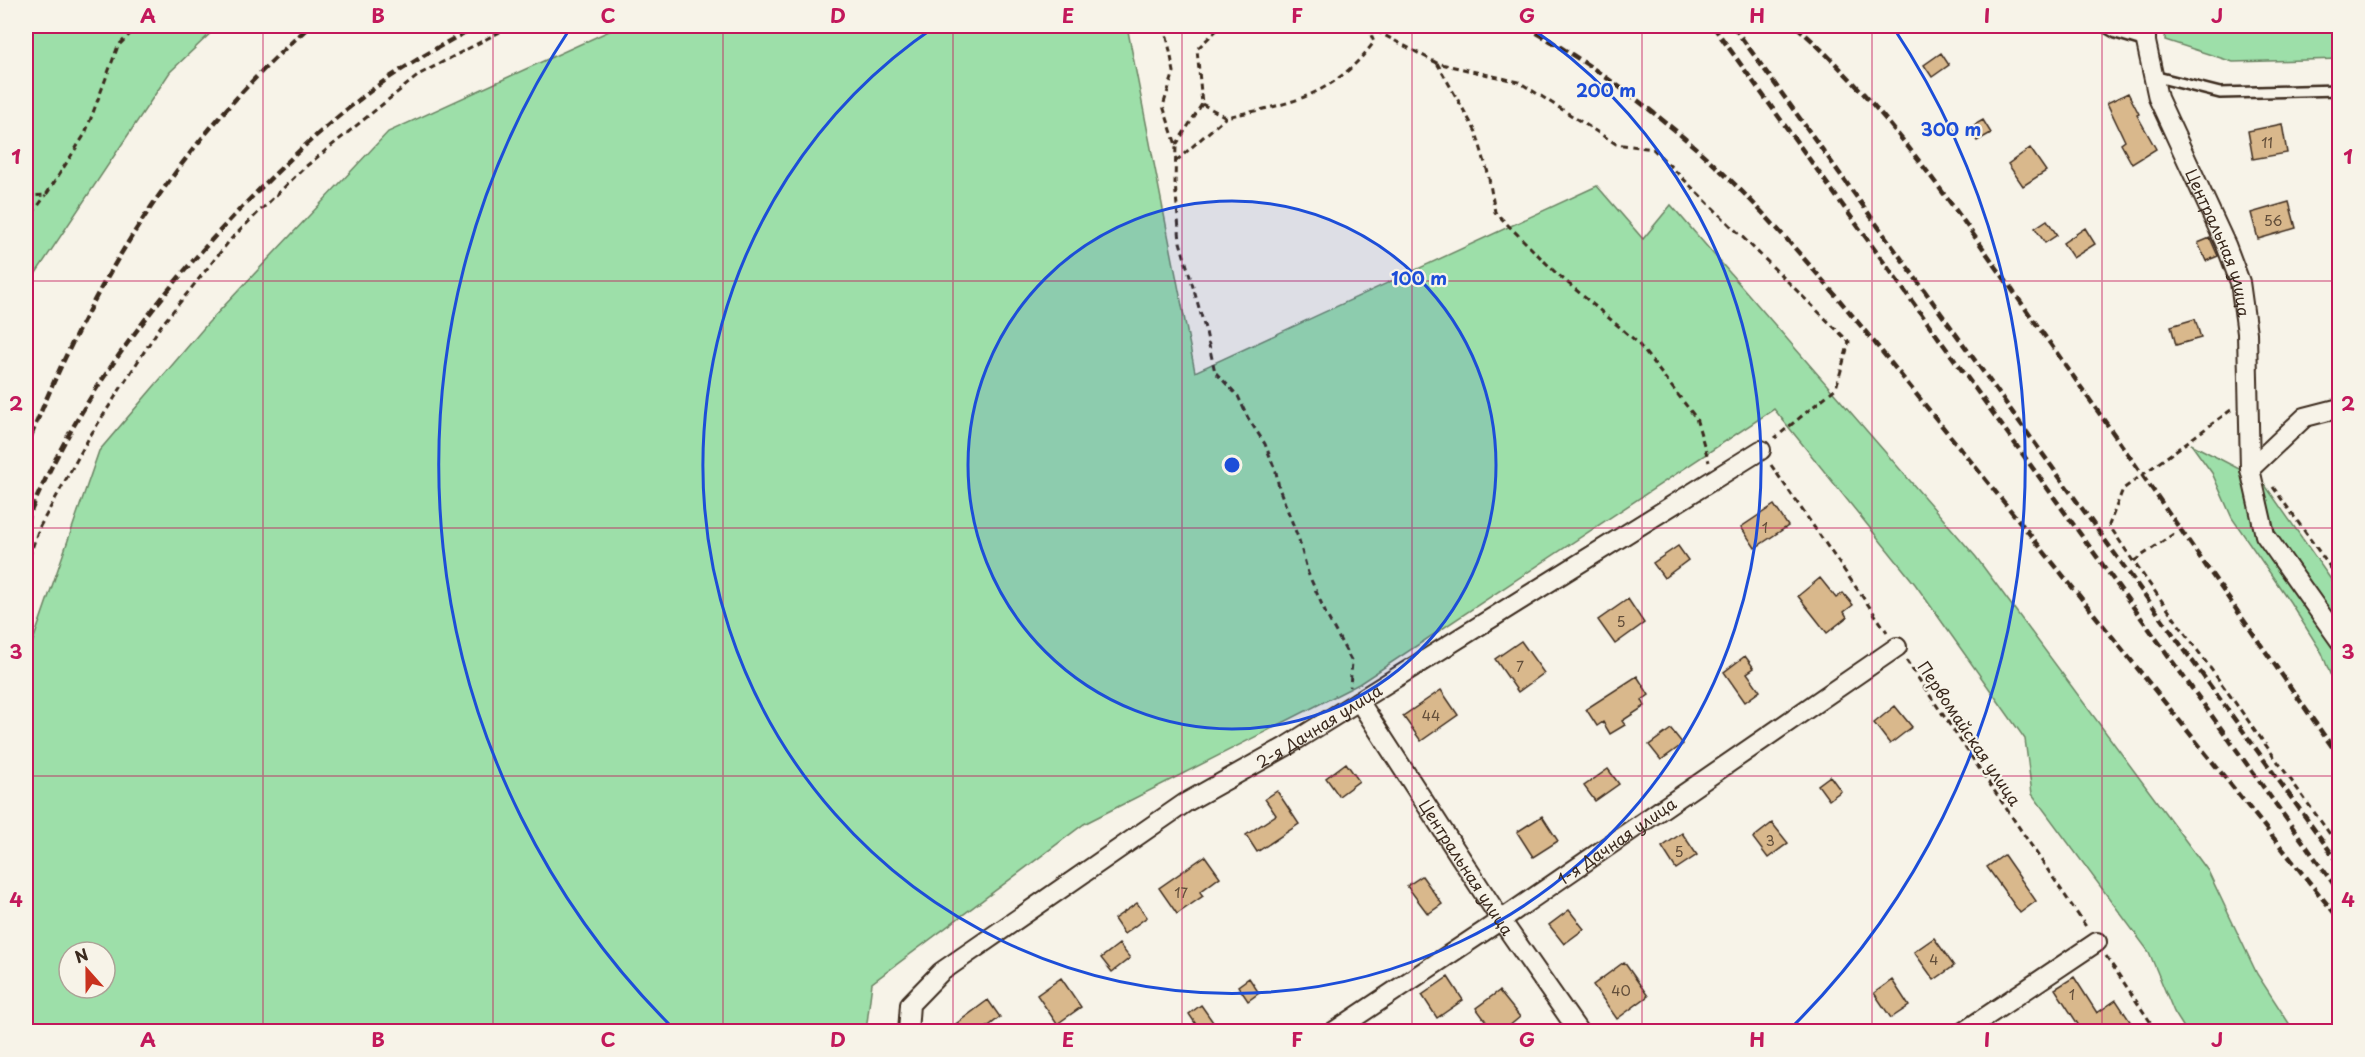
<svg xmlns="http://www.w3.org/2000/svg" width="2365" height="1057" viewBox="0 0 2365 1057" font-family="'Playpen Sans',sans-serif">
	<rect width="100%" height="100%" fill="#f7f3e8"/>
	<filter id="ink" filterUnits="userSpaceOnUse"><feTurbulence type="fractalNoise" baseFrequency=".0167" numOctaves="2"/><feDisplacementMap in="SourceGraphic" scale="12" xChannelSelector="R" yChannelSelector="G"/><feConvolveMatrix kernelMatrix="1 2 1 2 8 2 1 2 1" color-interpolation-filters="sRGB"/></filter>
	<g filter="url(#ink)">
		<path fill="#9ddfa9" stroke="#6c8464" stroke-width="1.5" fill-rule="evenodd" d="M 26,26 L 218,26 L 170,72 L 26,288 Z
			M 620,26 L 1127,26 L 1195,372 L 1597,186 L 1643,239 L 1671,205 L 1976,557 L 2208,871 L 2257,974 L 2294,1031 L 2186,1031 L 2174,1012 L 2149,952 L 2032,794 L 2025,739 L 1915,584 L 1774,409 L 1359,684 L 1084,824 L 872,983 L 866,1031 L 26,1031 L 26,661 L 99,451 L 208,323 L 388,132 ZM 69,952 L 105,952 L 105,988 L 69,988 Z
			M 2166,26 L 2339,26 L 2339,59 L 2233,62 L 2165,40 Z
			M 2191,444 L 2243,471 L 2259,536 L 2339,650 L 2339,688 L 2330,674 L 2322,653 L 2290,602 L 2232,518 L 2212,473 Z
			M 2258,481 L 2265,485 L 2339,591 L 2339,631 L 2271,534 Z"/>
		<path fill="#d9b88c" stroke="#3b2a1e" stroke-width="1.5" d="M 1941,53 L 1949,65 L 1932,77 L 1924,65 Z
			M 2128,93 L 2139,114 L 2137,115 L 2156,149 L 2132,164 L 2121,144 L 2125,141 L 2107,103 Z
			M 1983,120 L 1991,133 L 1977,141 L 1969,128 Z
			M 2282,124 L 2287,153 L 2253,159 L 2248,131 Z
			M 2030,148 L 2046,171 L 2023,186 L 2008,164 Z
			M 2289,202 L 2296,228 L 2258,239 L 2251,213 Z
			M 2047,220 L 2057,235 L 2045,243 L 2035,228 Z
			M 2085,228 L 2095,244 L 2073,258 L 2063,243 Z
			M 2210,238 L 2218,256 L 2206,261 L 2198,243 Z
			M 2195,319 L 2201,338 L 2176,345 L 2171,326 Z
			M 1774,505 L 1788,526 L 1755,548 L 1741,527 Z
			M 1678,546 L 1688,560 L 1664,578 L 1653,563 Z
			M 1820,578 L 1836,598 L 1843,593 L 1853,605 L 1844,612 L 1847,617 L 1827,633 L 1798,596 Z
			M 1628,599 L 1644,623 L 1615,644 L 1598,620 Z
			M 1521,641 L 1544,673 L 1518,692 L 1495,659 Z
			M 1745,656 L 1754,668 L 1747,673 L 1760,691 L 1745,702 L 1724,672 Z
			M 1637,676 L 1649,695 L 1642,700 L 1645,706 L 1622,721 L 1625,725 L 1610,734 L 1603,722 L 1597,726 L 1586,709 Z
			M 1441,690 L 1458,715 L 1421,741 L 1403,716 Z
			M 1895,706 L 1912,727 L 1890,744 L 1874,723 Z
			M 1671,729 L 1683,744 L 1661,760 L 1649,745 Z
			M 1346,763 L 1359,781 L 1339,796 L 1326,778 Z
			M 1608,769 L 1619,784 L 1595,801 L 1584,786 Z
			M 1830,776 L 1841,791 L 1829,800 L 1818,785 Z
			M 1277,791 L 1299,824 L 1257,852 L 1246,835 L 1276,815 L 1265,799 Z
			M 1542,816 L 1558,841 L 1533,857 L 1517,832 Z
			M 1772,823 L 1788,843 L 1768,858 L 1753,838 Z
			M 1682,833 L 1697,855 L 1676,869 L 1662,847 Z
			M 2004,855 L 2036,901 L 2020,913 L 1987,867 Z
			M 1205,856 L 1220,877 L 1200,892 L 1203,896 L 1177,914 L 1159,888 Z
			M 1422,876 L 1442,904 L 1428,914 L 1407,886 Z
			M 1137,903 L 1147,917 L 1124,934 L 1114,919 Z
			M 1569,910 L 1584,929 L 1564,944 L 1549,925 Z
			M 1934,938 L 1954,966 L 1934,980 L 1914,952 Z
			M 1119,944 L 1130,958 L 1112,972 L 1101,958 Z
			M 1624,962 L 1648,996 L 1617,1019 L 1593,985 Z
			M 1448,977 L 1463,1000 L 1437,1018 L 1422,995 Z
			M 2074,977 L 2097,1013 L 2116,1000 L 2137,1032 L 2083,1032 L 2055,989 Z
			M 1061,978 L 1081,1007 L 1057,1024 L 1037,995 Z
			M 1249,978 L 1259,993 L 1248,1001 L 1238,986 Z
			M 1892,980 L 1909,1006 L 1891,1018 L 1874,993 Z
			M 1499,991 L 1520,1017 L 1502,1032 L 1494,1032 L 1476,1008 Z
			M 988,1000 L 1000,1017 L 981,1032 L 945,1032 Z
			M 1201,1005 L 1220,1032 L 1201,1032 L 1189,1014 Z"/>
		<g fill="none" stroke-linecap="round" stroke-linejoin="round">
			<defs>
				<path id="service" d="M 2104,26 L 2116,33 L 2146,42
					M 2153,76 L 2220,93 L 2340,90"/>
				<g id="minor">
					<path id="s1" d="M 2146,26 L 2146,42 L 2158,98 L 2226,245 L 2240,282 L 2247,333 L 2250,469 L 2265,535 L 2340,641"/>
					<path d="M 2250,469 L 2305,417 L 2340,408"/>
					<path id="s2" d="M 1359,701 L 1501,920 L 1579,1032"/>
					<path id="s3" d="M 908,1032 L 910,1004 L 941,972 L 1185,803 L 1285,747 L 1761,450"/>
					<path id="s4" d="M 1333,1032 L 1501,920 L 1897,647"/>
					<path d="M 1963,1032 L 2097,942"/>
				</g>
			</defs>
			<use href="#service" stroke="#3b2a1e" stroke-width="14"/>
			<use href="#minor" stroke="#3b2a1e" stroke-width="22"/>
			<path stroke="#3b2a1e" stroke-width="3" stroke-dasharray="6 4.5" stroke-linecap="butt" d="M 1165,26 L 1174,72 L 1163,106 L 1176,145 L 1175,183 L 1180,242 L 1206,332 L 1215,372 L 1238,396 L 1248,418 L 1265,444 L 1276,472 L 1279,488 L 1299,540 L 1308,573 L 1326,614 L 1352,662 L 1350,687
				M 1367,26 L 1437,63 L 1519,82 L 1616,144 L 1653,149 L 1849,342 L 1836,388 L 1775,438
				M 1437,63 L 1476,132 L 1488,173 L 1495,212 L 1555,272 L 1637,342 L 1696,418 L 1709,462
				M 1202,104 L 1226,117 C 1289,104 1333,97 1374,42 L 1367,26
				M 1176,145 L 1202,104 L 1197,49 L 1221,26
				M 1176,161 L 1226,117
				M 26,196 L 46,195 L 85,134 L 118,46 L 138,26
				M 26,222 L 46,195
				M 2231,410 L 2123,489 L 2109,525 L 2133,561 L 2340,848
				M 1771,465 L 1887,632
				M 2273,487 L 2340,581
				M 2134,561 L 2175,533
				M 26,567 L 39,528 L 90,436 L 160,327 L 231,239 L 304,168 L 420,74 L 511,26
				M 1906,660 L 2087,928
				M 2106,956 L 2157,1032"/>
			<use href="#service" stroke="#f7f3e8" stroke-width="9"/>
			<use href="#minor" stroke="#f7f3e8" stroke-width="18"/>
			<path stroke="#3b2a1e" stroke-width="4.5" stroke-dasharray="9 4.5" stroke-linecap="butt" d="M 1525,26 C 1616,78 1701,145 1772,223 C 1840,297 1901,376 1964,453 C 2090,608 2214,765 2340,920
				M 1713,26 L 2340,893
				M 1733,26 L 2340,865
				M 1796,26 C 1892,111 1963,221 2037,325 C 2139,469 2239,614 2340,758
				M 26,449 C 87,290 180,139 310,26
				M 26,523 C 75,402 157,295 247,202 C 290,158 336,115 387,79 C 416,60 446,42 477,26"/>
		</g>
	</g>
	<path fill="none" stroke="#c2185b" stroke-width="1.5" stroke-opacity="0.55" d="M 263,26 L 263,1032M 493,26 L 493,1032M 723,26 L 723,1032M 953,26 L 953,1032M 1182,26 L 1182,1032M 1412,26 L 1412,1032M 1642,26 L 1642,1032M 1872,26 L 1872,1032M 2102,26 L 2102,1032M 26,281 L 2340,281M 26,528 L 2340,528M 26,776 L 2340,776"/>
	<circle cx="1232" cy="465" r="264" fill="#1d4ed8" fill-opacity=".12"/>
	<g fill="none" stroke="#1d4ed8" stroke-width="3">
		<circle cx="1232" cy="465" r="264"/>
		<path d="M1528 26A529 529 0 1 1 936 26"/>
		<path d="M676 1031A793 793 0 0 1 571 27M1893 27A793 793 0 0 1 1788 1031"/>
	</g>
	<g text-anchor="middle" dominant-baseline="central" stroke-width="4.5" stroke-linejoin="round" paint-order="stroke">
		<g font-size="14" fill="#624e3a">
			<text x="2267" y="142">11</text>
			<text x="2273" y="220">56</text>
			<text x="1765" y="527">1</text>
			<text x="1621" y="621">5</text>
			<text x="1520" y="666">7</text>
			<text x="1431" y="715">44</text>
			<text x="1770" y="840">3</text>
			<text x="1679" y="851">5</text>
			<text x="1181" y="892">17</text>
			<text x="1934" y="959">4</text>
			<text x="1621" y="990">40</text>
			<text x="2072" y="994">1</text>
		</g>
		<g font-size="16" fill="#3b2a1e" stroke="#f7f3e8">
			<text stroke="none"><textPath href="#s1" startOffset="231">Центральная улица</textPath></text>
			<text stroke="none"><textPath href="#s3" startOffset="524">2-я Дачная улица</textPath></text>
			<text transform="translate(1970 733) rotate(56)">Первомайская улица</text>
			<text stroke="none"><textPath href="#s4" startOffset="342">1-я Дачная улица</textPath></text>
			<text stroke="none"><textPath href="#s2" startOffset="198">Центральная улица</textPath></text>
		</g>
	</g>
	<circle cx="1232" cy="465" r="9" fill="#1d4ed8" stroke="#f7f3e8" stroke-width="3"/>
	<g font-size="18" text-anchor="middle" font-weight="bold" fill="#1d4ed8" stroke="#f7f3e8" stroke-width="4.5" stroke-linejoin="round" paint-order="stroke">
		<text x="1606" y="97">200 m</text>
		<text x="1951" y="136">300 m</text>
		<text x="1419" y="285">100 m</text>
	</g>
	<rect width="2365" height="1057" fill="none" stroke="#f7f3e8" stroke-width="66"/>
	<g transform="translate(87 970) rotate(339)"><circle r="28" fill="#f7f3e8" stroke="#aca397" stroke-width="1.5"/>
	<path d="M0-4.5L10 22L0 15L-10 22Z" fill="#c8321e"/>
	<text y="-9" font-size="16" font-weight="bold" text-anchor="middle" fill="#3b2a1e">N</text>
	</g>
	<rect x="33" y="33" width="2299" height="991" fill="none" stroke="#c2185b" stroke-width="2"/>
	<g font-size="20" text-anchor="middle" font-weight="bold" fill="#c2185b">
		<text x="148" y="23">A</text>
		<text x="378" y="23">B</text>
		<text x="608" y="23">C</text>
		<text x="838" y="23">D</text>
		<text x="1068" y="23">E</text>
		<text x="1297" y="23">F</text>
		<text x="1527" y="23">G</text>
		<text x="1757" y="23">H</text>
		<text x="1987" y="23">I</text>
		<text x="2217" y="23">J</text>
		<text x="16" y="164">1</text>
		<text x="2348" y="164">1</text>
		<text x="16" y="411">2</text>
		<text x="2348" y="411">2</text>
		<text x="16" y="659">3</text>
		<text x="2348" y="659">3</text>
		<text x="16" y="907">4</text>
		<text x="2348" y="907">4</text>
		<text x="148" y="1047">A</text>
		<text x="378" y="1047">B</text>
		<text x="608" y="1047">C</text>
		<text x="838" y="1047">D</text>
		<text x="1068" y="1047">E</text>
		<text x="1297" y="1047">F</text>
		<text x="1527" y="1047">G</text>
		<text x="1757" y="1047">H</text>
		<text x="1987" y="1047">I</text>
		<text x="2217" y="1047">J</text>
	</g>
</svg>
